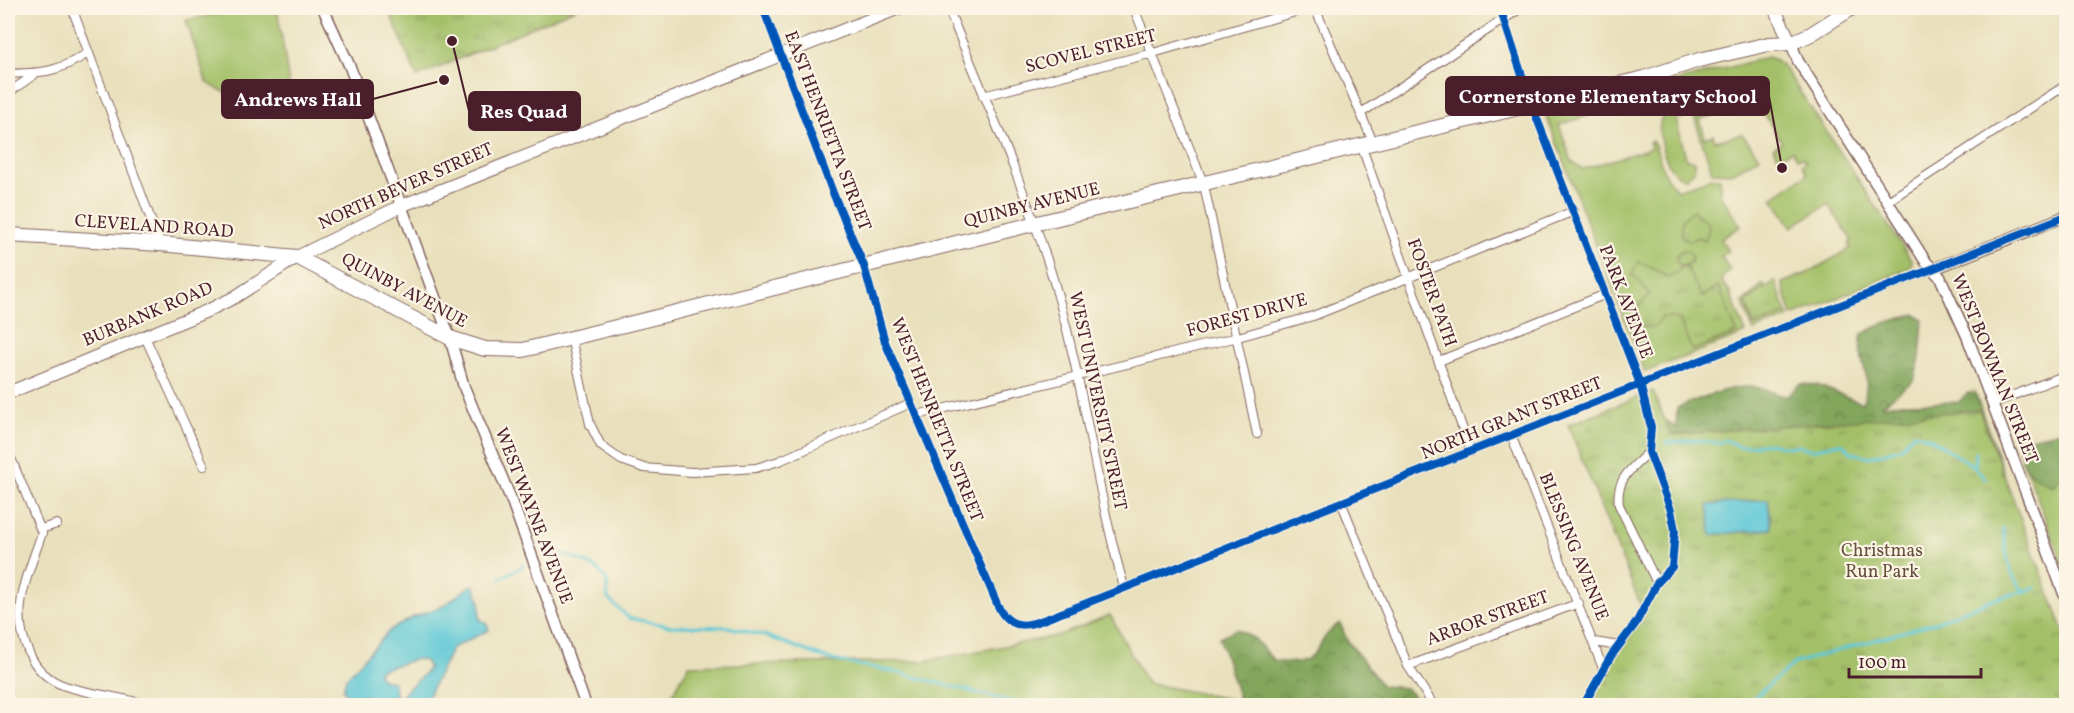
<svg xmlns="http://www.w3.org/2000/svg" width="2074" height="713" viewBox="0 0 2074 713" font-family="Vollkorn,serif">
	<defs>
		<pattern id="forest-crowns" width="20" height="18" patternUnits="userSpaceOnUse" patternTransform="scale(1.5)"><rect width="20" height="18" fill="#82a65c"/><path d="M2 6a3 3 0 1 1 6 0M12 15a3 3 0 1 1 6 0" fill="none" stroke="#6c874c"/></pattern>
		<pattern id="park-tufts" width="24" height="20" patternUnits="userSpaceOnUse" patternTransform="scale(1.5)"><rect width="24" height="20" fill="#a3c068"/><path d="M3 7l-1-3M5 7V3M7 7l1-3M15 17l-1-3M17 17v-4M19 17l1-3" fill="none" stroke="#879b56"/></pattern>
		<pattern id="garden-furrows" width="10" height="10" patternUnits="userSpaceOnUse" patternTransform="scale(1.5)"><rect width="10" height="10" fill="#a3c068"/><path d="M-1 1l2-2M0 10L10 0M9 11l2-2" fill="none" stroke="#879b56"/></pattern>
	</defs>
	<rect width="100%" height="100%" fill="#fcf5e5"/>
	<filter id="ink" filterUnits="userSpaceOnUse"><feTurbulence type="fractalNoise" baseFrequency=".0167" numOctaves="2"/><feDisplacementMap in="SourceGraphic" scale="12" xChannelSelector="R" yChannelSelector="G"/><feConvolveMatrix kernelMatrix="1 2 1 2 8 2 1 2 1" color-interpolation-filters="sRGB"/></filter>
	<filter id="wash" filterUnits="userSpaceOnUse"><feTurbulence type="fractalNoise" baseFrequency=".008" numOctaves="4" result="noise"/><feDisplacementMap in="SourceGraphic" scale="24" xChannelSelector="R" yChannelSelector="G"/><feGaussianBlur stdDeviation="1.35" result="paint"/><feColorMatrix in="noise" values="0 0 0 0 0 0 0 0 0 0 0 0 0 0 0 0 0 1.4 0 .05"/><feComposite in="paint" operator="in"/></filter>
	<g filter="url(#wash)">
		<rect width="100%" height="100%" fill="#e8e0bc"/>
		<path fill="#a3c068" stroke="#76704a" stroke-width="1.5" d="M 248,8 L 271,8 L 278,13 L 290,91 C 262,96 229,102 206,81 L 186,20 Z
			M 1768,57 L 1776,60 L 1785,69 L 1912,261 L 1910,268 L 1792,316 L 1782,283 L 1808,273 L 1851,248 L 1849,243 L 1852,241 L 1828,204 L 1792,227 L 1772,198 L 1807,174 L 1802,165 L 1806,162 L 1802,157 L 1798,159 L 1792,150 L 1780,158 L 1773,148 L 1782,142 L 1764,114 L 1766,107 L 1751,101 L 1749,106 L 1700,119 L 1705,138 L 1713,135 L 1715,141 L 1742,134 L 1760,157 L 1732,173 L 1712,172 L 1693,113 L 1682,105 L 1660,103 L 1654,91 L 1655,87 Z
			M 1642,90 L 1645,104 L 1641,99 L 1559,125 L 1572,162 L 1583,169 L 1651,148 L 1649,142 L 1652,141 L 1655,145 L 1665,175 L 1677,190 L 1711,178 L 1720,178 L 1720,194 L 1741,226 L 1721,239 L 1728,251 L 1721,256 L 1730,270 L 1723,277 L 1722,282 L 1729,291 L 1746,333 L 1645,372 L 1546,115 Z
			M 1670,113 L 1683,119 L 1675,115 L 1686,158 L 1694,161 L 1694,171 L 1686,178 C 1667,179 1654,131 1662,118 Z
			M 1763,284 L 1765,288 L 1748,299 L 1753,326 L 1787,313 L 1789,317 L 1753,331 L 1743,302 Z
			M 2066,436 L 2066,570 L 2065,570 L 2021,455 Z
			M 1110,615 L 1147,683 L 1260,705 L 666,706 L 689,665 L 925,661 L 1057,636 Z"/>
		<path fill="url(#forest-crowns)" stroke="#666244" stroke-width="1.5" d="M 1916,314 L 1923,320 L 1920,358 L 1914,380 L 1881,406 L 1897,403 L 1959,402 L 1967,393 L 1975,392 L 2005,477 L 1689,480 L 1654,410 L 1676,428 L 1677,408 C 1701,398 1734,383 1760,388 C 1770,389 1776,396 1787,396 L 1800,384 L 1817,385 L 1862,403 C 1875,373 1855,363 1862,334 L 1884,323 Z
			M 2066,426 C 2067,447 2071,470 2053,486 C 2026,475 2024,469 2017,441 L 2061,431 Z
			M 1340,623 L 1347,640 L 1382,686 L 1406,688 L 1422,705 L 1241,705 L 1219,637 L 1237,629 L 1255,639 L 1274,661 C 1326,669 1310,642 1340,623 Z"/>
		<path fill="url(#park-tufts)" stroke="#76704a" stroke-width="1.5" d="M 388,8 L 577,8 L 417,77 Z
			M 1693,210 C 1705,223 1714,219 1705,240 L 1698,237 L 1689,241 L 1681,236 L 1682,220 Z
			M 1639,261 L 1668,277 L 1679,272 L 1680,267 L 1686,267 L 1702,297 L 1719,286 L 1737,333 L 1692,350 L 1679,319 L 1662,317 L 1655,327 L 1643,327 L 1636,319 L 1635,310 L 1649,296 L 1640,281 L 1632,275 Z
			M 1775,281 L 1787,313 L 1754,326 L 1746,302 Z
			M 1653,391 L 1671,435 L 1979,410 L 2066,637 L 2066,705 L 1583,705 L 1644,614 L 1568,425 Z"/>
		<path fill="url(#garden-furrows)" stroke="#76704a" stroke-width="1.5" d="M1676 258a8 8 0 1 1 16 0a8 8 0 1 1-16 0Z"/>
		<path fill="#5cc7d6" stroke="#537380" stroke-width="1.5" d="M 1768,499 L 1771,529 L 1711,535 L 1708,505 Z
			M 470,586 L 474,586 L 480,600 L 480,619 L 487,624 L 489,630 L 452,648 L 428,696 L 408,705 L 402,697 C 407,686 422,680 429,667 L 425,661 L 417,659 L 380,670 L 378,674 L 382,679 L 394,682 L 395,696 L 388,698 L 348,695 L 343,690 L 346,678 L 390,630 L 414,617 L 443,606 Z"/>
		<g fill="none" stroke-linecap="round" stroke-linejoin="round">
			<path stroke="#5cc7d6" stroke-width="3" d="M 1666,443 L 1693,440 L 1719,443 L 1725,440 L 1740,447 L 1769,443 L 1786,447 L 1800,446 L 1812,450 L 1838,443 L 1843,444 L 1852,453 L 1869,457 L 1900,448 L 1914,433 L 1930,438 L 1975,467
				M 1976,452 L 1975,467 L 1985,479
				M 2003,528 C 2006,549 2007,577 2025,592
				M 543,548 C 560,554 599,562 606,580 C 608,585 607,593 608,599 L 629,618 L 669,626 L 728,627 L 766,636 L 831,660 L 891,671 L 1029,706
				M 500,579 L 524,565
				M 1744,706 L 1795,663 L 1930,624 L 1991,600 L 2035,588"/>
		</g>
	</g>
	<g filter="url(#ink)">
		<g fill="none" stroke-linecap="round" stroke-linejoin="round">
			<defs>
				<path id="minor" d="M 72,8 L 160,244
					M 763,8 L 833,193 L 864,266 L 885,342 L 998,606 C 1013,638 1038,621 1064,612 L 1933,269
					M 948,8 C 983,94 1022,180 1050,269 C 1083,373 1094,483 1124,587
					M 1134,8 L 1204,185 L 1257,434
					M 1315,8 L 1373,142
					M 1500,8 L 1532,106 L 1640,384 L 1651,427 L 1649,452 L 1671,510 L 1675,530 L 1672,567 L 1657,583 L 1636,623 L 1611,656 L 1583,706
					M 8,74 C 43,73 56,73 88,53
					M 8,93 L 34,75
					M 983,96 L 1153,53 L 1309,8
					M 1361,113 L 1521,8
					M 1361,145 L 1471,452
					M 1888,201 L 2066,85
					M 145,337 L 204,466
					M 571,337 L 590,424 L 601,446 L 621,460 L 644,468 L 692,472 L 756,468 L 779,461 L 911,403
					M 1439,361 L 1606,294
					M 1993,403 L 2066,375
					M 917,415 L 1238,337 L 1313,316 L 1574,211
					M 1511,435 L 1604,671
					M 8,451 L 42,533 C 28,575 9,611 29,653 C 36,669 48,680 65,686 C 93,695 123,697 151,706
					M 1649,452 C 1632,468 1615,479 1619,505 L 1657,583
					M 1342,504 L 1408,666 L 1434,706
					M 41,529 L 57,524
					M 1594,642 L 1619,646
					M 1408,666 L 1579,603"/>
				<path id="tertiary" d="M 323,8 L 350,67 L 450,338 L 464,387 L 513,504 L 586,706
					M 1791,43 L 1798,61 L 1926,262 L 1940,277 L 1967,336 L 2066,599
					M 1933,269 L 2066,216"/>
				<path id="secondary" d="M 1774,8 L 1791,43
					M 8,393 L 207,311 L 235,297 L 297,257 L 401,206 L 899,8"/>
				<path id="primary" d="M 8,235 L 160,244 L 297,257 L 450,338 L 485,349 L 523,350 L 1033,224 L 1644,78 L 1699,60 L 1769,44 L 1791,43 L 1811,34 L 1852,8"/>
			</defs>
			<use href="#minor" stroke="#81635e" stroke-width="10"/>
			<use href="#tertiary" stroke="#81635e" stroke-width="13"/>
			<use href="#secondary" stroke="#81635e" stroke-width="14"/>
			<use href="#primary" stroke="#81635e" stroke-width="16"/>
			<use href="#minor" stroke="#fff" stroke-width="8"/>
			<use href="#tertiary" stroke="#fff" stroke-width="10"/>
			<use href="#secondary" stroke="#fff" stroke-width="12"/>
			<use href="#primary" stroke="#fff" stroke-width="14"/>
			<defs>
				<path id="cycleway" d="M 763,8 L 833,193 L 864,266 L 885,342 L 998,606 C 1013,638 1038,621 1064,612 L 2066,216
					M 1500,8 L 1532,106 L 1640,384 L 1651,427 L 1649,452 L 1671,510 L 1675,530 L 1672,567 L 1657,583 L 1636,623 L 1611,656 L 1583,706"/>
			</defs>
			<use href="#cycleway" stroke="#fcf5e5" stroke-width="11"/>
			<use href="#cycleway" stroke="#0057b8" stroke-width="8"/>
		</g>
	</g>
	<g text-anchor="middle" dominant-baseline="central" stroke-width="4.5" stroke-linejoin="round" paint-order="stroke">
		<g font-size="18" fill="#4a1f2b" stroke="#fcf5e5">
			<text transform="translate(1091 52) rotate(-14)">SCOVEL STREET</text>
			<text transform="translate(827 131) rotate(69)">EAST HENRIETTA STREET</text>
			<text transform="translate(406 187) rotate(-24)">NORTH BEVER STREET</text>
			<text transform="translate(1032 206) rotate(-14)">QUINBY AVENUE</text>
			<text transform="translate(154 227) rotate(4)">CLEVELAND ROAD</text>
			<text transform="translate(404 291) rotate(28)">QUINBY AVENUE</text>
			<text transform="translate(1431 293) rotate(70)">FOSTER PATH</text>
			<text transform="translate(1625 302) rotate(69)">PARK AVENUE</text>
			<text transform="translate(148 315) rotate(-23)">BURBANK ROAD</text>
			<text transform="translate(1247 316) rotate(-15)">FOREST DRIVE</text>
			<text transform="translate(1994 369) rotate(68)">WEST BOWMAN STREET</text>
			<text transform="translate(1097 401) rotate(78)">WEST UNIVERSITY STREET</text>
			<text transform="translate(1512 419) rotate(-22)">NORTH GRANT STREET</text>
			<text transform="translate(936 420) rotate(68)">WEST HENRIETTA STREET</text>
			<text transform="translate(533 516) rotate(69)">WEST WAYNE AVENUE</text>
			<text transform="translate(1573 547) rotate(68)">BLESSING AVENUE</text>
			<text transform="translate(1488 619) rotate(-20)">ARBOR STREET</text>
		</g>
		<g font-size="18" fill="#654f3d" stroke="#fcf5e5">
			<text x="1882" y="551">Christmas<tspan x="1882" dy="21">Run Park</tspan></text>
		</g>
	</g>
	<path fill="none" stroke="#4a1f2b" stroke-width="2" d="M1782 168L1769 96M444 80L373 99M452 41L469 111"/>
	<g fill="#4a1f2b" stroke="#fcf5e5" stroke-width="2">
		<circle cx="1782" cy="168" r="6"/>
		<circle cx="444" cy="80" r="6"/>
		<circle cx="452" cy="41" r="6"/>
	</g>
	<g fill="#4a1f2b" stroke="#4a1f2b" stroke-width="2">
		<rect x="1446" y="77" width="323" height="38" rx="6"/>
		<rect x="222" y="80" width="151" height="38" rx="6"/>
		<rect x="469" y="92" width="111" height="38" rx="6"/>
	</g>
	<g font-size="20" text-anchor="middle" font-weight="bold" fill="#fff">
		<text x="1608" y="103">Cornerstone Elementary School</text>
		<text x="298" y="106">Andrews Hall</text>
		<text x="524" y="118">Res Quad</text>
	</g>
	<rect width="2074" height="713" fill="none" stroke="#fcf5e5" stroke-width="30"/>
	<path d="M1849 668v9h132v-9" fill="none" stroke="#4a1f2b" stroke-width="3"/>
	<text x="1858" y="668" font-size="18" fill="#4a1f2b" stroke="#fcf5e5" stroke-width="4.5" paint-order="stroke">100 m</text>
</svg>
